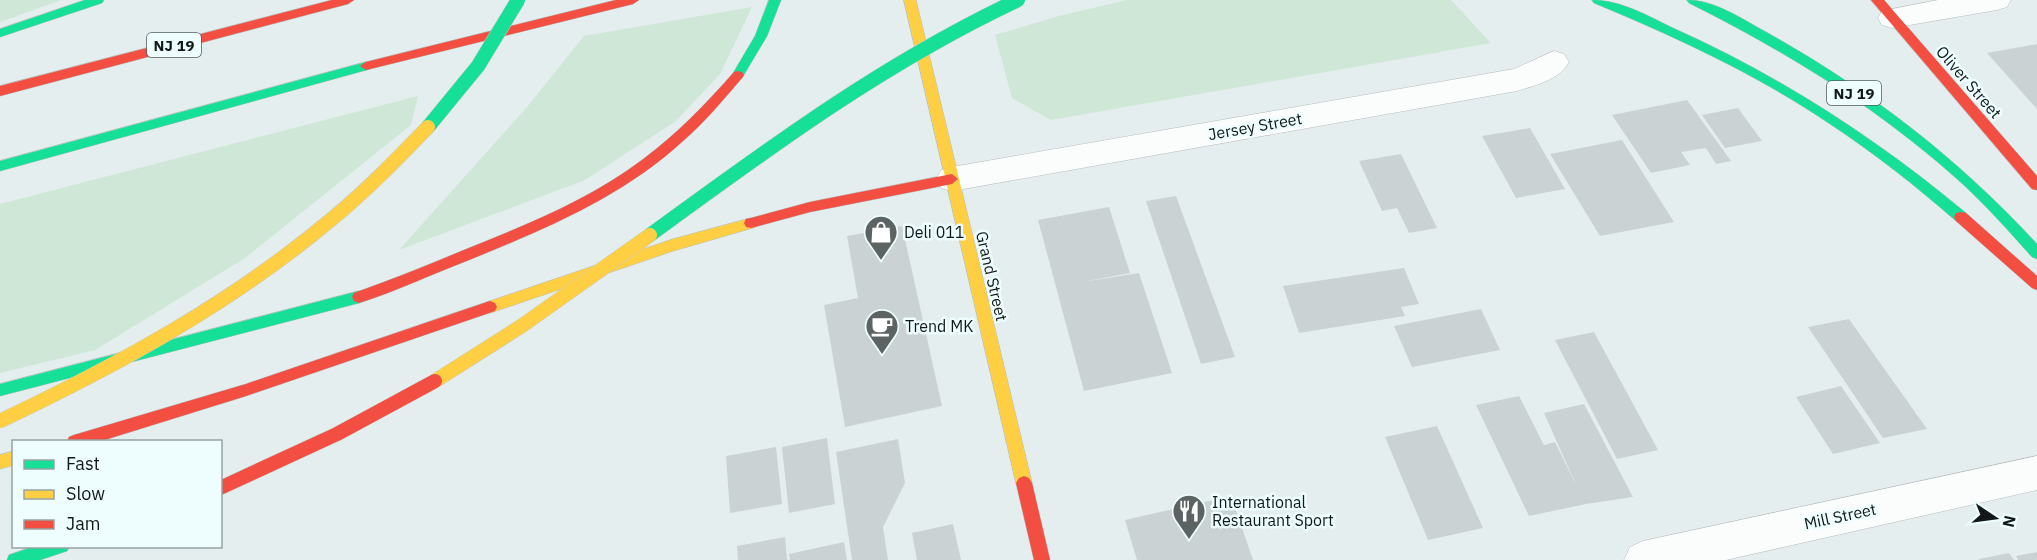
<svg xmlns="http://www.w3.org/2000/svg" width="2037" height="560" viewBox="0 0 2037 560" font-family="'IBM Plex Sans',sans-serif">
	<rect width="100%" height="100%" fill="#e5eeee"/>
	<path fill="#cee7d6" d="M 0,0 L 61,0 L 0,22 Z
		M 1127,0 L 1451,0 L 1491,43 L 1051,120 L 1012,98 L 995,35 L 1059,16 Z
		M 752,7 L 720,74 L 676,121 L 585,180 L 399,250 L 527,107 L 584,36 Z
		M 418,96 L 411,125 L 245,258 L 95,350 L 0,373 L 0,204 Z"/>
	<path fill="#cbd2d3" d="M 2037,44 L 2037,109 L 1987,53 Z
		M 1687,100 L 1731,161 L 1716,164 L 1706,148 L 1681,152 L 1690,165 L 1651,173 L 1612,115 Z
		M 1738,108 L 1762,141 L 1725,148 L 1702,115 Z
		M 1530,128 L 1565,189 L 1516,198 L 1482,136 Z
		M 1622,140 L 1674,222 L 1600,236 L 1550,154 Z
		M 1401,154 L 1437,228 L 1409,233 L 1397,208 L 1382,211 L 1359,161 Z
		M 1176,196 L 1235,357 L 1201,364 L 1146,201 Z
		M 1109,207 L 1130,273 L 1082,282 L 1139,273 L 1172,373 L 1084,391 L 1038,220 Z
		M 902,226 L 942,406 L 845,427 L 824,305 L 858,298 L 847,236 Z
		M 1404,268 L 1419,304 L 1401,307 L 1405,316 L 1299,333 L 1283,286 Z
		M 1481,309 L 1500,350 L 1412,367 L 1394,326 Z
		M 1849,319 L 1927,429 L 1883,438 L 1808,327 Z
		M 1594,332 L 1658,450 L 1617,459 L 1555,340 Z
		M 1841,386 L 1880,443 L 1833,454 L 1796,397 Z
		M 1519,396 L 1544,445 L 1555,442 L 1577,487 L 1544,413 L 1584,404 L 1633,497 L 1586,504 L 1529,516 L 1476,405 Z
		M 1437,426 L 1483,528 L 1428,540 L 1385,437 Z
		M 827,438 L 835,504 L 789,513 L 782,447 Z
		M 898,439 L 905,483 L 883,527 L 888,560 L 852,560 L 836,452 Z
		M 776,447 L 782,504 L 730,513 L 726,456 Z
		M 1231,496 L 1253,560 L 1137,560 L 1125,520 Z
		M 953,524 L 961,560 L 917,560 L 912,533 Z
		M 785,537 L 787,560 L 738,560 L 737,546 Z
		M 844,542 L 847,560 L 790,560 L 789,554 Z
		M 2037,552 L 2037,560 L 2018,560 L 2016,556 Z
		M 2009,553 L 2014,560 L 1979,560 L 1979,559 Z"/>
	<g fill="none" stroke-linecap="round" stroke-linejoin="round">
		<defs>
			<path id="street" d="M 1938,0 L 2011,0 L 2007,7 L 1997,10 L 1892,28 L 1882,25 L 1878,18 L 1882,11 Z
				M 1554,51 L 1564,54 L 1569,62 C 1559,80 1536,85 1517,91 L 952,191 L 941,188 L 936,179 L 941,170 L 952,167 L 1514,69 Z
				M 2037,456 L 2037,490 L 1726,560 L 1624,560 L 1630,547 L 1643,541 Z"/>
			<path id="fast" d="M 85,0 L 104,0 L 102,3 L 0,37 L 0,29 Z
				M 769,0 L 781,0 L 767,36 L 742,78 L 734,78 L 732,75 L 755,36 Z
				M 1592,0 C 1621,0 1648,16 1673,28 C 1780,76 1876,138 1966,213 L 1968,217 L 1966,221 L 1956,221 C 1916,186 1874,153 1830,124 C 1756,74 1676,37 1594,3 Z
				M 1687,0 C 1715,0 1742,19 1766,32 C 1868,89 1958,158 2037,244 L 2037,259 L 2032,257 C 2008,230 1983,202 1956,178 C 1875,106 1785,51 1689,3 Z
				M 366,62 L 372,66 L 370,69 L 0,171 L 0,161 Z
				M 359,291 L 364,293 L 366,297 L 364,301 L 359,303 L 0,396 L 0,384 Z
				M 35,546 L 70,546 L 67,551 L 40,560 L 7,560 L 9,555 Z"/>
			<path id="slow" d="M 904,0 L 916,0 L 1032,483 L 1029,488 L 1024,490 L 1019,488 L 1016,483 Z
				M 751,218 L 756,219 L 758,223 L 756,227 L 673,251 L 490,313 L 485,311 L 483,307 L 485,303 L 490,301 L 673,239 Z
				M 14,451 L 14,465 L 0,469 L 0,455 Z"/>
			<path id="jam" d="M 332,0 L 354,0 L 348,4 L 0,96 L 0,86 Z
				M 616,0 L 639,0 L 633,4 L 366,70 L 360,66 L 366,62 Z
				M 1871,0 L 1884,0 L 2037,176 L 2037,190 L 2032,189 Z
				M 738,71 L 742,72 L 744,75 L 742,78 C 723,100 705,122 683,141 C 622,197 545,229 469,260 C 432,274 397,291 359,303 L 354,301 L 352,297 L 354,293 C 391,280 428,265 464,250 C 526,225 589,200 642,160 C 677,134 706,104 734,72 Z
				M 952,174 L 958,179 L 952,184 L 810,212 L 751,228 L 746,227 L 744,223 L 746,219 L 751,218 L 810,202 Z
				M 1961,212 L 1966,213 L 2037,276 L 2037,290 L 2032,288 L 1956,221 L 1954,217 L 1956,213 Z
				M 490,301 L 495,303 L 497,307 L 495,311 L 246,396 L 98,442 L 67,442 L 69,437 L 74,435 L 246,384 Z
				M 1024,476 L 1029,478 L 1032,483 L 1050,560 L 1034,560 L 1016,483 L 1019,478 Z"/>
		</defs>
		<use href="#street" stroke="#b5bcbc" stroke-width="1"/>
		<use href="#fast" stroke="#b5bcbc" stroke-width="1"/>
		<use href="#slow" stroke="#b5bcbc" stroke-width="1"/>
		<use href="#jam" stroke="#b5bcbc" stroke-width="1"/>
		<use href="#street" fill="#fbfcfc" fill-rule="evenodd"/>
		<use href="#fast" fill="#16e098" fill-rule="evenodd"/>
		<use href="#slow" fill="#ffcf43" fill-rule="evenodd"/>
		<use href="#jam" fill="#f24e42" fill-rule="evenodd"/>
		<defs>
			<path id="fast-bridge" d="M 428,127 L 478,66 L 518,0
				M 650,235 C 769,148 884,63 1018,0"/>
			<path id="slow-bridge" d="M 435,381 L 523,325 L 650,235
				M 0,421 C 118,365 232,303 333,218 C 367,190 397,159 428,127"/>
			<path id="jam-bridge" d="M 220,488 L 337,434 L 435,381"/>
		</defs>
		<use href="#fast-bridge" stroke="#c6caca" stroke-width="15" stroke-linecap="butt"/>
		<use href="#slow-bridge" stroke="#c6caca" stroke-width="15" stroke-linecap="butt"/>
		<use href="#jam-bridge" stroke="#c6caca" stroke-width="15" stroke-linecap="butt"/>
		<use href="#fast-bridge" stroke="#16e098" stroke-width="14"/>
		<use href="#slow-bridge" stroke="#ffcf43" stroke-width="14"/>
		<use href="#jam-bridge" stroke="#f24e42" stroke-width="14"/>
	</g>
	<defs>
		<symbol id="shop-pin" viewBox="-11 -11 22 30"><path d="M0 17L-7.5 6A9.5 9.5 0 1 1 7.5 6Z" fill="#5c6363" stroke="#eefeff"/><path d="M-5-2.5h2.3a2.7 3.5 0 0 1 5.4 0H5L5.5 6h-11ZM-1.5-2.5h3a1.5 2.3 0 0 0-3 0Z" fill="#fff"/></symbol>
		<symbol id="cafe-pin" viewBox="-11 -11 22 30"><path d="M0 17L-7.5 6A9.5 9.5 0 1 1 7.5 6Z" fill="#5c6363" stroke="#eefeff"/><path d="M-5.5-4.5H6V0H3Q3 3.5 0 3.5H-2.5Q-5.5 3.5-5.5 0ZM3-3.2v2h1.7v-2ZM-6 4.5H4V6H-6Z" fill="#fff"/></symbol>
		<symbol id="restaurant-pin" viewBox="-11 -11 22 30"><path d="M0 17L-7.5 6A9.5 9.5 0 1 1 7.5 6Z" fill="#5c6363" stroke="#eefeff"/><path d="M-5-6h1v4h1v-4h1v4h1v-4h1v5L-1.5 .5V6h-2V.5L-5-1ZM5-6V6H3V1.5H1.5Q1.5-4 5-6Z" fill="#fff"/></symbol>
	</defs>
	<g fill-rule="evenodd">
		<use href="#shop-pin" x="862" y="213" width="38" height="52"/>
		<use href="#cafe-pin" x="863" y="307" width="38" height="52"/>
		<use href="#restaurant-pin" x="1170" y="492" width="38" height="52"/>
	</g>
	<g text-anchor="middle" dominant-baseline="central" stroke-width="5" stroke-linejoin="round" paint-order="stroke">
		<g fill="#eefeff" stroke="#545d5d" stroke-width="1.5">
			<rect x="147" y="33" width="54" height="24" rx="4.5"/>
			<rect x="1827" y="81" width="54" height="24" rx="4.5"/>
		</g>
		<g font-size="15" font-weight="bold" fill="#121818">
			<text x="174" y="45">NJ 19</text>
			<text x="1854" y="93">NJ 19</text>
		</g>
		<g font-size="16" fill="#121818" stroke="#eefeff">
			<text transform="translate(1969 82) rotate(49)">Oliver Street</text>
			<text transform="translate(1255 126) rotate(-10)">Jersey Street</text>
			<text transform="translate(992 276) rotate(77)">Grand Street</text>
			<text transform="translate(1840 516) rotate(-12)">Mill Street</text>
		</g>
		<g font-size="16" fill="#121818" stroke="#eefeff" text-anchor="start">
			<text x="904" y="232">Deli 011</text>
			<text x="905" y="326">Trend MK</text>
			<text x="1212" y="502">International<tspan x="1212" dy="18">Restaurant Sport</tspan></text>
		</g>
	</g>
	<rect x="12" y="440" width="210" height="108" fill="#eefeff" stroke="#96a2a3" stroke-width="1.5"/>
	<rect x="24" y="460" width="30" height="9" fill="#16e098" stroke="#96a2a3" stroke-width="1.5"/>
	<text x="66" y="470" font-size="18" fill="#121818">Fast</text>
	<rect x="24" y="490" width="30" height="9" fill="#ffcf43" stroke="#96a2a3" stroke-width="1.5"/>
	<text x="66" y="500" font-size="18" fill="#121818">Slow</text>
	<rect x="24" y="520" width="30" height="9" fill="#f24e42" stroke="#96a2a3" stroke-width="1.5"/>
	<text x="66" y="530" font-size="18" fill="#121818">Jam</text>
	<g transform="translate(1995 518) rotate(103)" stroke="#eefeff" stroke-width="4.5" paint-order="stroke">
	<path d="M0-4.5L10 22L0 15L-10 22Z" fill="#121818"/>
	<text y="-9" font-size="16" font-weight="bold" text-anchor="middle" fill="#121818">N</text>
	</g>
</svg>
